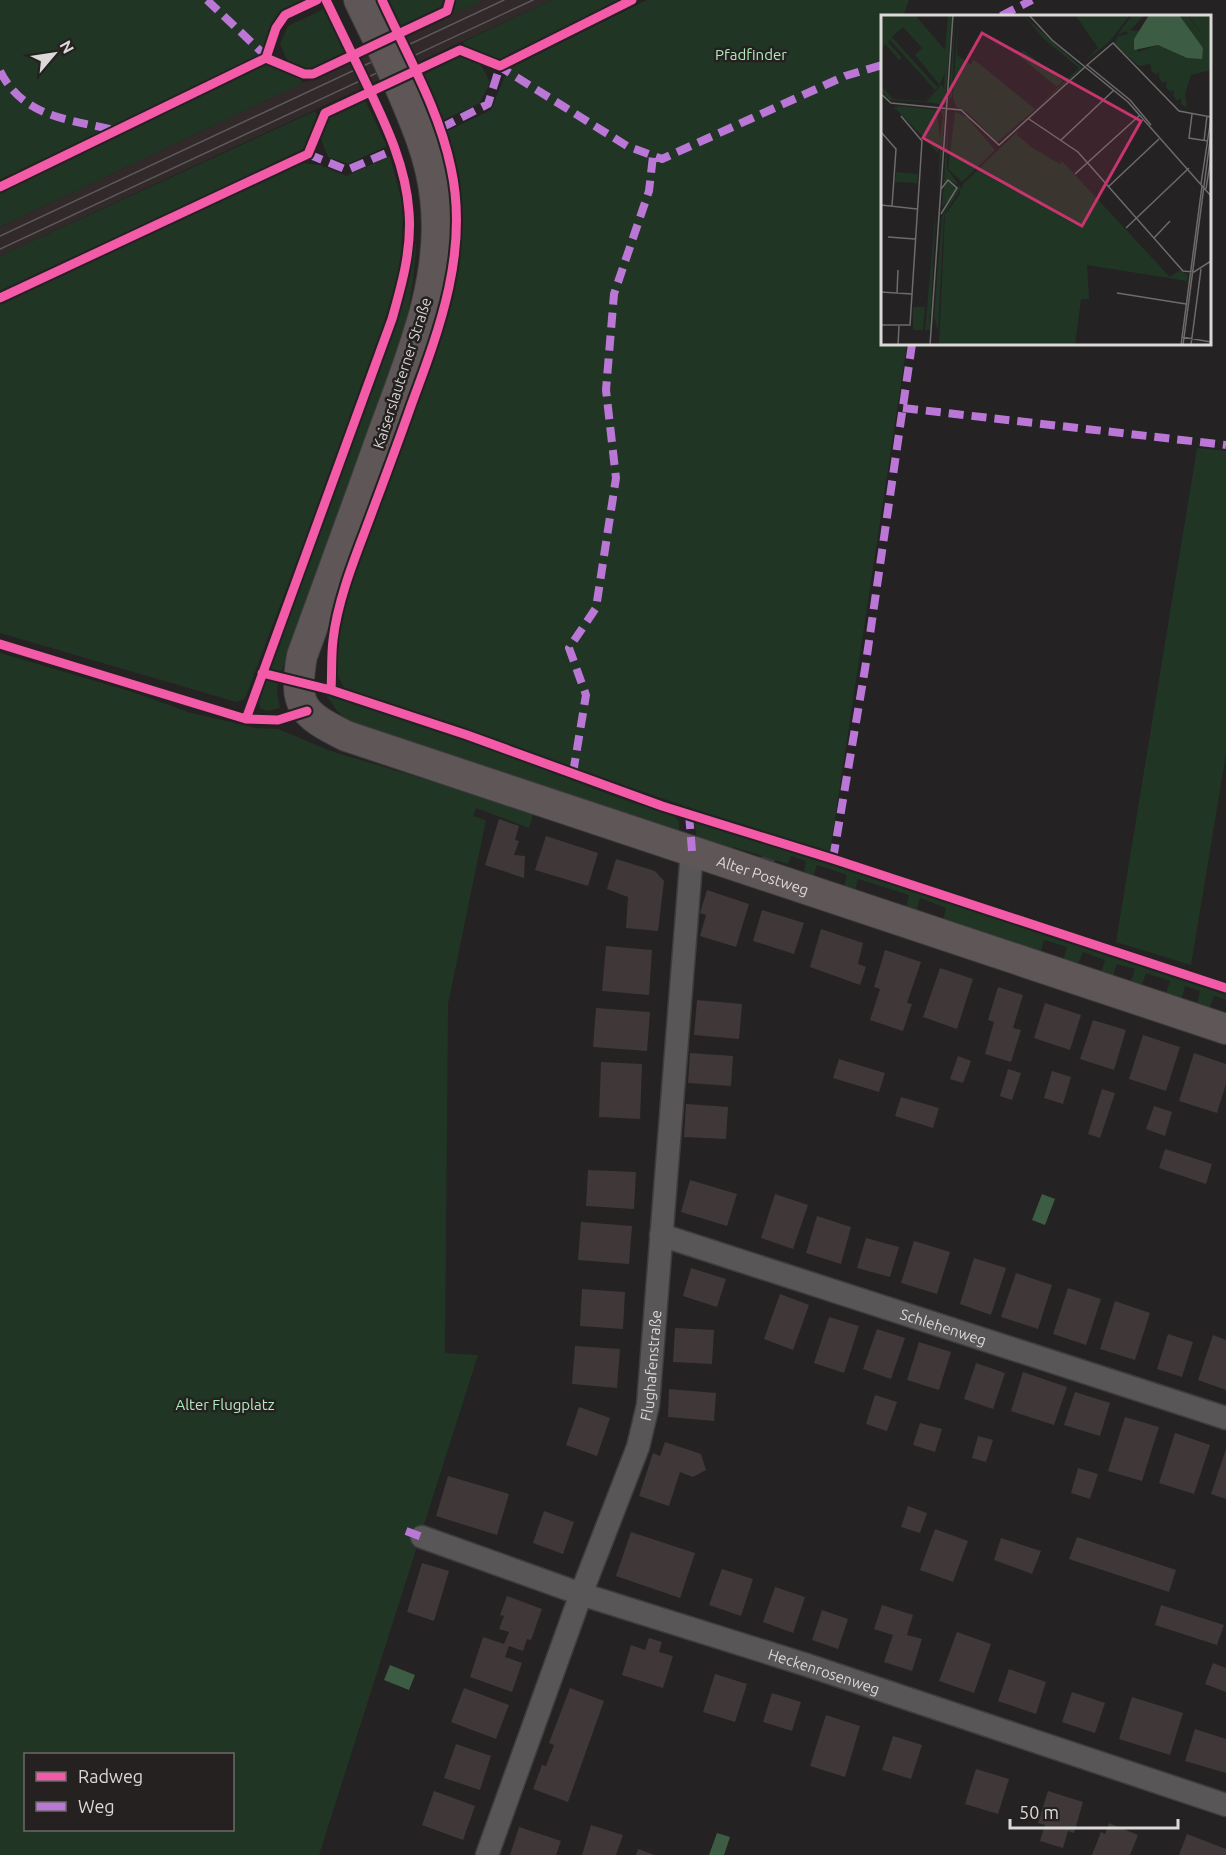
<svg xmlns="http://www.w3.org/2000/svg" width="1226" height="1855" viewBox="0 0 1226 1855" font-family="Ubuntu,sans-serif">
	<rect width="100%" height="100%" fill="#242222"/>
	<path fill="#322a2a" d="M 484,0 L 552,0 L 0,256 L 0,227 L 303,83 Z"/>
	<path fill="#213525" fill-rule="evenodd" d="M 0,0 L 306,0 C 268,19 276,22 259,57 L 0,180 Z
		M 389,0 L 447,0 L 443,10 L 402,29 Z
		M 453,0 L 484,0 L 452,15 L 449,9 Z
		M 552,0 L 622,0 L 502,60 L 465,46 L 463,42 Z
		M 647,0 L 909,0 L 903,16 L 882,16 L 882,344 L 907,344 L 830,852 C 666,804 506,742 344,688 L 334,669 L 334,651 L 344,604 L 351,581 L 428,372 L 444,325 L 454,285 L 459,241 L 459,211 L 454,171 L 445,132 L 491,110 L 508,69 Z
		M 326,8 L 348,55 C 330,63 304,82 288,62 C 285,57 283,50 280,44 L 288,26 Z
		M 461,55 L 479,61 L 490,82 L 480,103 L 441,121 L 421,76 Z
		M 265,64 L 300,77 L 303,83 L 0,227 L 0,190 Z
		M 365,100 L 387,146 L 348,164 L 328,157 L 320,137 L 329,117 Z
		M 315,111 L 317,115 L 303,151 L 0,291 L 0,256 Z
		M 390,156 L 403,205 L 402,249 L 395,289 L 361,391 L 245,699 L 236,702 L 0,633 L 0,304 L 301,163 L 320,165 L 346,176 Z
		M 412,244 L 416,244 C 414,281 409,315 399,350 L 281,673 L 268,670 L 388,344 L 410,267 Z
		M 1197,448 L 1226,451 L 1226,754 L 1191,965 L 1116,942 Z
		M 0,653 L 136,693 L 188,712 L 256,728 L 278,729 L 331,751 L 534,812 L 529,828 L 476,808 L 473,816 L 486,820 L 448,1004 L 445,1353 L 478,1355 L 319,1855 L 0,1855 ZM 26,1754 L 232,1754 L 232,1830 L 26,1830 Z
		M 265,678 L 278,681 L 277,692 L 280,708 L 269,711 L 261,709 L 258,702 Z
		M 326,694 L 465,739 L 616,797 L 674,816 L 679,822 L 679,834 L 368,733 C 348,721 337,715 326,694 Z
		M 694,822 L 792,850 L 1226,993 L 1226,1000 L 1214,996 L 1208,1012 L 1196,1009 L 1200,991 L 1185,986 L 1180,1004 L 1164,999 L 1170,981 L 1146,973 L 1140,991 L 1129,987 L 1135,969 L 1117,964 L 1111,981 L 1100,977 L 1105,960 L 1083,952 L 1076,970 L 1062,965 L 1067,947 L 1044,940 L 1039,957 L 942,924 L 946,908 L 920,898 L 915,915 L 905,912 L 909,895 L 858,879 L 854,894 L 843,891 L 847,875 L 817,865 L 812,880 L 803,877 L 806,861 L 791,856 L 788,864 L 734,847 L 731,854 L 698,844 Z"/>
	<path fill="#3d5c44" d="M 1042,1194 L 1055,1199 L 1045,1225 L 1032,1220 Z
		M 390,1665 L 415,1675 L 409,1690 L 384,1680 Z
		M 717,1833 L 730,1837 L 724,1855 L 709,1855 Z"/>
	<path fill="#403838" d="M 499,819 L 519,826 L 515,840 L 519,841 L 514,855 L 525,856 L 524,878 L 485,865 Z
		M 546,836 L 598,853 L 588,886 L 535,870 Z
		M 762,856 L 775,860 L 774,864 L 761,860 Z
		M 616,859 L 655,871 L 664,881 L 658,931 L 626,928 L 628,897 L 607,889 Z
		M 707,890 L 749,904 L 736,947 L 700,936 L 706,915 L 700,913 Z
		M 762,910 L 804,923 L 794,954 L 753,941 Z
		M 821,929 L 863,943 L 858,964 L 866,967 L 860,985 L 810,967 Z
		M 606,946 L 652,950 L 649,995 L 602,991 Z
		M 885,950 L 921,962 L 907,1003 L 912,1004 L 903,1031 L 870,1020 L 880,989 L 874,987 Z
		M 940,968 L 973,979 L 957,1029 L 923,1017 Z
		M 998,987 L 1023,995 L 1013,1028 L 1021,1030 L 1011,1062 L 985,1054 L 994,1022 L 988,1020 Z
		M 697,1000 L 742,1004 L 739,1039 L 694,1035 Z
		M 1045,1003 L 1081,1015 L 1070,1050 L 1034,1038 Z
		M 596,1008 L 650,1012 L 647,1051 L 593,1047 Z
		M 1093,1020 L 1126,1030 L 1114,1070 L 1080,1059 Z
		M 1143,1035 L 1180,1047 L 1166,1091 L 1129,1079 Z
		M 690,1053 L 733,1056 L 731,1086 L 688,1083 Z
		M 1194,1053 L 1226,1064 L 1226,1084 L 1217,1113 L 1179,1101 Z
		M 958,1056 L 971,1061 L 963,1083 L 950,1079 Z
		M 839,1059 L 885,1073 L 879,1092 L 833,1078 Z
		M 601,1062 L 642,1064 L 640,1119 L 599,1117 Z
		M 1008,1069 L 1021,1073 L 1012,1100 L 1000,1096 Z
		M 1052,1071 L 1071,1077 L 1063,1104 L 1044,1098 Z
		M 1102,1089 L 1115,1093 L 1100,1138 L 1088,1134 Z
		M 901,1097 L 939,1108 L 933,1128 L 895,1116 Z
		M 686,1104 L 728,1107 L 726,1139 L 684,1137 Z
		M 1154,1106 L 1172,1112 L 1165,1136 L 1146,1129 Z
		M 1165,1149 L 1212,1164 L 1206,1184 L 1159,1168 Z
		M 588,1170 L 636,1172 L 634,1209 L 586,1206 Z
		M 690,1180 L 737,1194 L 727,1226 L 681,1212 Z
		M 775,1194 L 808,1205 L 793,1249 L 761,1238 Z
		M 817,1216 L 851,1227 L 841,1264 L 806,1253 Z
		M 581,1222 L 632,1226 L 629,1264 L 578,1260 Z
		M 866,1238 L 899,1247 L 890,1277 L 857,1268 Z
		M 914,1241 L 950,1252 L 937,1294 L 901,1283 Z
		M 974,1258 L 1006,1268 L 991,1315 L 960,1304 Z
		M 691,1268 L 726,1279 L 717,1307 L 683,1296 Z
		M 1016,1273 L 1052,1285 L 1038,1329 L 1001,1317 Z
		M 1068,1288 L 1101,1299 L 1086,1345 L 1053,1334 Z
		M 582,1289 L 625,1292 L 623,1329 L 580,1326 Z
		M 780,1294 L 809,1305 L 793,1350 L 764,1339 Z
		M 1115,1301 L 1150,1313 L 1135,1360 L 1100,1349 Z
		M 829,1317 L 859,1326 L 844,1373 L 814,1363 Z
		M 675,1328 L 714,1330 L 712,1364 L 673,1362 Z
		M 877,1329 L 905,1338 L 891,1379 L 863,1369 Z
		M 1168,1334 L 1193,1342 L 1182,1377 L 1157,1369 Z
		M 1213,1335 L 1226,1340 L 1226,1390 L 1198,1380 Z
		M 919,1342 L 951,1352 L 939,1390 L 907,1380 Z
		M 575,1346 L 620,1349 L 617,1388 L 572,1384 Z
		M 976,1363 L 1005,1373 L 993,1409 L 964,1399 Z
		M 1023,1372 L 1067,1387 L 1054,1425 L 1011,1411 Z
		M 669,1389 L 716,1393 L 714,1421 L 668,1417 Z
		M 1075,1392 L 1110,1403 L 1100,1436 L 1064,1425 Z
		M 875,1395 L 897,1402 L 887,1431 L 866,1424 Z
		M 579,1407 L 610,1418 L 597,1456 L 566,1445 Z
		M 1125,1417 L 1159,1427 L 1142,1481 L 1108,1471 Z
		M 920,1423 L 942,1429 L 935,1452 L 913,1445 Z
		M 1175,1433 L 1210,1445 L 1194,1494 L 1159,1483 Z
		M 978,1436 L 993,1440 L 986,1462 L 972,1458 Z
		M 665,1442 L 701,1454 L 706,1470 L 693,1477 L 680,1472 L 669,1506 L 639,1496 L 653,1453 L 660,1456 Z
		M 1226,1449 L 1226,1499 L 1211,1494 Z
		M 1078,1468 L 1098,1474 L 1090,1499 L 1071,1493 Z
		M 448,1476 L 509,1494 L 497,1535 L 436,1516 Z
		M 908,1506 L 927,1513 L 920,1533 L 901,1527 Z
		M 544,1511 L 574,1522 L 563,1554 L 533,1543 Z
		M 935,1529 L 968,1541 L 953,1582 L 920,1570 Z
		M 631,1532 L 695,1553 L 680,1598 L 616,1576 Z
		M 1077,1537 L 1176,1570 L 1169,1592 L 1069,1559 Z
		M 1001,1538 L 1041,1551 L 1032,1574 L 994,1560 Z
		M 422,1563 L 449,1571 L 434,1621 L 407,1612 Z
		M 722,1569 L 753,1579 L 741,1616 L 709,1605 Z
		M 775,1587 L 805,1597 L 793,1633 L 763,1622 Z
		M 507,1596 L 542,1609 L 531,1640 L 527,1639 L 523,1651 L 509,1646 L 505,1657 L 522,1663 L 512,1692 L 470,1677 L 483,1637 L 504,1644 L 509,1632 L 499,1629 L 504,1616 L 500,1615 Z
		M 882,1605 L 913,1615 L 907,1635 L 922,1639 L 912,1671 L 884,1662 L 893,1635 L 874,1629 Z
		M 1161,1605 L 1224,1625 L 1217,1645 L 1155,1625 Z
		M 822,1610 L 848,1619 L 838,1649 L 812,1640 Z
		M 957,1632 L 991,1644 L 974,1693 L 939,1681 Z
		M 649,1638 L 662,1642 L 659,1652 L 673,1656 L 663,1688 L 622,1675 L 631,1645 L 645,1650 Z
		M 1213,1663 L 1226,1668 L 1226,1692 L 1205,1684 Z
		M 1009,1669 L 1046,1682 L 1036,1714 L 998,1701 Z
		M 715,1674 L 747,1684 L 735,1722 L 703,1712 Z
		M 464,1688 L 509,1705 L 496,1739 L 451,1722 Z
		M 570,1688 L 604,1701 L 568,1802 L 533,1789 L 542,1765 L 546,1766 L 554,1745 L 549,1743 Z
		M 1072,1692 L 1105,1703 L 1095,1733 L 1062,1722 Z
		M 772,1693 L 801,1702 L 792,1731 L 763,1722 Z
		M 1132,1697 L 1183,1713 L 1170,1755 L 1119,1739 Z
		M 826,1715 L 860,1726 L 845,1777 L 810,1766 Z
		M 1195,1729 L 1226,1739 L 1226,1773 L 1185,1761 Z
		M 893,1736 L 922,1745 L 911,1779 L 882,1770 Z
		M 456,1744 L 491,1756 L 480,1790 L 444,1778 Z
		M 976,1769 L 1009,1779 L 998,1814 L 965,1804 Z
		M 434,1791 L 475,1806 L 463,1840 L 422,1825 Z
		M 1048,1791 L 1083,1802 L 1074,1833 L 1068,1831 L 1063,1848 L 1040,1841 L 1045,1825 L 1038,1823 Z
		M 1109,1823 L 1138,1835 L 1130,1855 L 1092,1855 L 1101,1832 L 1105,1834 Z
		M 591,1825 L 623,1835 L 616,1855 L 582,1855 Z
		M 519,1827 L 561,1841 L 556,1855 L 510,1855 Z
		M 1187,1834 L 1226,1849 L 1226,1855 L 1179,1855 Z
		M 638,1849 L 655,1855 L 636,1855 Z"/>
	<g fill="none" stroke-linecap="round" stroke-linejoin="round">
		<defs>
			<g id="minor">
				<path id="s1" d="M 661,1235 L 1226,1418"/>
				<path id="s2" d="M 422,1537 L 581,1594 L 807,1665 L 1226,1805"/>
				<path id="s3" d="M 487,1855 L 581,1594 L 638,1447 L 648,1405 L 692,851"/>
			</g>
			<g id="major">
				<path d="M 359,0 L 375,33"/>
				<path id="s4" d="M 401,89 C 416,124 431,159 435,197 C 446,283 406,368 378,447 C 353,517 327,587 302,656 C 293,706 302,714 346,736 L 1226,1029"/>
			</g>
		</defs>
		<use href="#minor" stroke="#3e3c3d" stroke-width="25"/>
		<use href="#major" stroke="#3e3c3d" stroke-width="32"/>
		<use href="#minor" stroke="#585656" stroke-width="22"/>
		<use href="#major" stroke="#5f5657" stroke-width="30"/>
		<path stroke="#5b5959" stroke-width="1.5" d="M 0,236 L 504,0
			M 0,249 L 533,0"/>
		<defs>
			<path id="major-bridge" d="M 375,33 L 401,89"/>
		</defs>
		<use href="#major-bridge" stroke="#3e3c3d" stroke-width="32" stroke-linecap="butt"/>
		<use href="#major-bridge" stroke="#5f5657" stroke-width="30"/>
		<path stroke="#ba77d6" stroke-width="8" stroke-dasharray="15 8" stroke-linecap="butt" d="M 207,0 L 270,60
			M 1001,16 L 1032,0
			M 497,65 L 627,146 L 662,159 L 845,76 L 882,65
			M 0,71 C 24,118 68,119 114,130
			M 441,128 L 488,104 L 500,66 L 506,63
			M 308,154 L 347,170 L 396,149
			M 903,408 L 1226,445
			M 573,773 L 586,695 L 569,648 L 596,608 L 616,478 L 606,390 L 614,294 L 649,191 L 653,156
			M 689,814 L 692,851
			M 833,859 L 865,669 L 912,344
			M 406,1531 L 422,1537"/>
		<defs>
			<path id="cycleway" d="M 266,58 L 276,28 L 285,15 L 317,0
				M 0,187 L 266,58 L 304,74 L 313,74 L 447,11 L 450,0
				M 0,298 L 308,154 L 325,113 L 460,50 L 500,66 L 632,0
				M 0,644 L 246,719 L 278,720 L 307,711
				M 262,673 L 331,690 L 467,735 L 662,806 L 833,859 L 1226,988
				M 331,690 C 332,674 331,656 333,640 C 337,604 352,565 365,531 C 381,488 397,446 412,403 C 440,328 469,250 451,168 C 439,109 407,55 382,0
				M 246,719 L 392,319 C 402,284 412,249 409,212 C 406,167 387,127 368,87 C 354,58 340,29 326,0"/>
		</defs>
		<use href="#cycleway" stroke="#252121" stroke-width="13"/>
		<use href="#cycleway" stroke="#f35aa7" stroke-width="9"/>
	</g>
	<g text-anchor="middle" dominant-baseline="central" stroke-width="5" stroke-linejoin="round" paint-order="stroke">
		<g font-size="15" fill="#afebbb" stroke="#252121">
			<text x="751" y="54">Pfadfinder</text>
			<text x="225" y="1404">Alter Flugplatz</text>
		</g>
		<g font-size="15" fill="#dbd8d8" stroke="#252121">
			<text transform="translate(402 373) rotate(-72)">Kaiserslauterner Straße</text>
			<text stroke="none"><textPath href="#s4" startOffset="1138">Alter Postweg</textPath></text>
			<text stroke="none"><textPath href="#s1" startOffset="297">Schlehenweg</textPath></text>
			<text stroke="none"><textPath href="#s3" startOffset="518">Flughafenstraße</textPath></text>
			<text stroke="none"><textPath href="#s2" startOffset="424">Heckenrosenweg</textPath></text>
		</g>
	</g>
	<g transform="translate(881 15)">
		<rect width="330" height="330" fill="#242222"/>
		<path d="M 0,0 L 34,0 L 64,35 L 67,0 L 71,0 L 64,90 L 45,87 L 61,69 L 63,74 L 64,58 L 58,71 L 43,87 L 8,85 L 2,78 L 0,71 L 12,84 L 43,86 L 54,75 L 9,25 L 7,27 L 21,43 L 18,45 L 4,29 L 0,34 ZM 22,12 L 41,33 L 34,40 L 58,69 L 56,72 L 11,22 ZM 74,0 L 71,82 L 68,85 ZM 77,0 L 76,40 L 90,50 L 92,45 L 96,47 L 154,94 L 198,53 L 164,25 L 142,0 L 201,53 L 118,126 L 115,126 L 87,98 L 75,92 L 72,82 ZM 249,0 L 228,27 L 203,47 L 217,33 L 195,1 ZM 251,0 L 264,0 L 249,15 L 259,16 L 253,24 L 257,37 L 277,30 L 306,43 L 322,33 L 296,0 L 306,0 L 324,23 L 307,0 L 330,0 L 330,55 L 310,60 L 304,79 L 306,93 L 300,89 L 300,83 L 296,86 L 292,81 L 293,75 L 289,77 L 285,72 L 286,66 L 282,68 L 278,63 L 278,57 L 275,60 L 270,55 L 270,49 L 258,51 L 233,29 L 237,21 L 248,19 L 245,16 L 236,20 ZM 142,35 L 182,66 L 176,72 L 138,41 ZM 11,90 L 56,95 L 59,124 L 62,101 L 59,95 L 64,95 L 57,181 L 59,130 L 57,138 L 13,92 L 18,91 ZM 74,97 L 86,102 L 114,135 L 81,167 L 67,154 ZM 67,101 L 66,154 L 77,169 L 63,167 ZM 137,116 L 136,120 L 150,132 L 179,149 L 181,146 L 289,262 L 299,255 L 307,260 L 306,266 L 206,250 L 208,284 L 200,284 L 194,330 L 58,330 L 64,198 L 83,168 ZM 15,157 L 37,159 L 36,168 L 14,167 ZM 70,166 L 76,171 L 75,178 L 61,192 L 63,168 ZM 79,169 L 79,179 L 63,201 L 57,317 L 53,301 L 61,201 ZM 55,192 L 50,297 L 49,303 L 48,288 L 49,314 L 44,316 ZM 32,292 L 44,292 L 42,315 L 32,315 Z" fill="#213525" fill-rule="evenodd"/>
		<path d="M 268,0 L 298,0 L 322,33 L 321,44 L 306,43 L 277,30 L 253,35 L 253,24 Z" fill="#3d5c44"/>
		<path fill="none" stroke="#6d6b6b" stroke-width="1.5" d="M 148,0 L 171,25 L 247,87 L 330,181M 206,50 L 249,85 L 270,110M 205,51 L 232,28 L 298,96 L 330,102M 0,79 L 10,88 L 80,95 L 118,130 L 204,52M 311,99 L 308,123 L 327,126M 148,104 L 197,137 L 302,256 L 313,257 L 330,246M 0,117 L 15,134 L 11,191M 180,125 L 233,75M 323,126 L 326,101M 194,159 L 259,100M 320,169 L 330,103M 227,172 L 278,124M 325,174 L 330,142M 0,190 L 36,194M 60,199 L 76,173 L 67,165 L 60,174M 245,213 L 308,153M 7,222 L 34,224M 273,223 L 289,206M 0,277 L 31,279M 16,278 L 17,255M 236,278 L 305,289M 0,310 L 29,310 L 41,126 L 20,101M 301,322 L 330,327M 17,330 L 18,311M 49,330 L 72,0M 300,330 L 321,171M 302,330 L 330,118M 310,330 L 320,254"/>
		<path fill="#c6356e" fill-opacity="0.15" stroke="#c6356e" stroke-width="3" d="M 101,18 L 260,106 L 201,211 L 42,123 Z"/>
		<rect width="330" height="330" fill="none" stroke="#dbd8d8" stroke-width="3"/>
	</g>
	<rect x="24" y="1753" width="210" height="78" fill="#252121" stroke="#6e6a6a" stroke-width="1.5"/>
	<rect x="36" y="1772" width="30" height="9" fill="#f35aa7" stroke="#6e6a6a" stroke-width="1.5"/>
	<text x="78" y="1783" font-size="18" fill="#dbd8d8">Radweg</text>
	<rect x="36" y="1802" width="30" height="9" fill="#ba77d6" stroke="#6e6a6a" stroke-width="1.5"/>
	<text x="78" y="1813" font-size="18" fill="#dbd8d8">Weg</text>
	<g transform="translate(54 54) rotate(61)" stroke="#252121" stroke-width="4.5" paint-order="stroke">
	<path d="M0-4.5L10 22L0 15L-10 22Z" fill="#dbd8d8"/>
	<text y="-9" font-size="16" font-weight="bold" text-anchor="middle" fill="#dbd8d8">N</text>
	</g>
	<path d="M1010 1819v9h168v-9" fill="none" stroke="#dbd8d8" stroke-width="3"/>
	<text x="1019" y="1819" font-size="18" fill="#dbd8d8" stroke="#252121" stroke-width="4.5" paint-order="stroke">50 m</text>
</svg>
